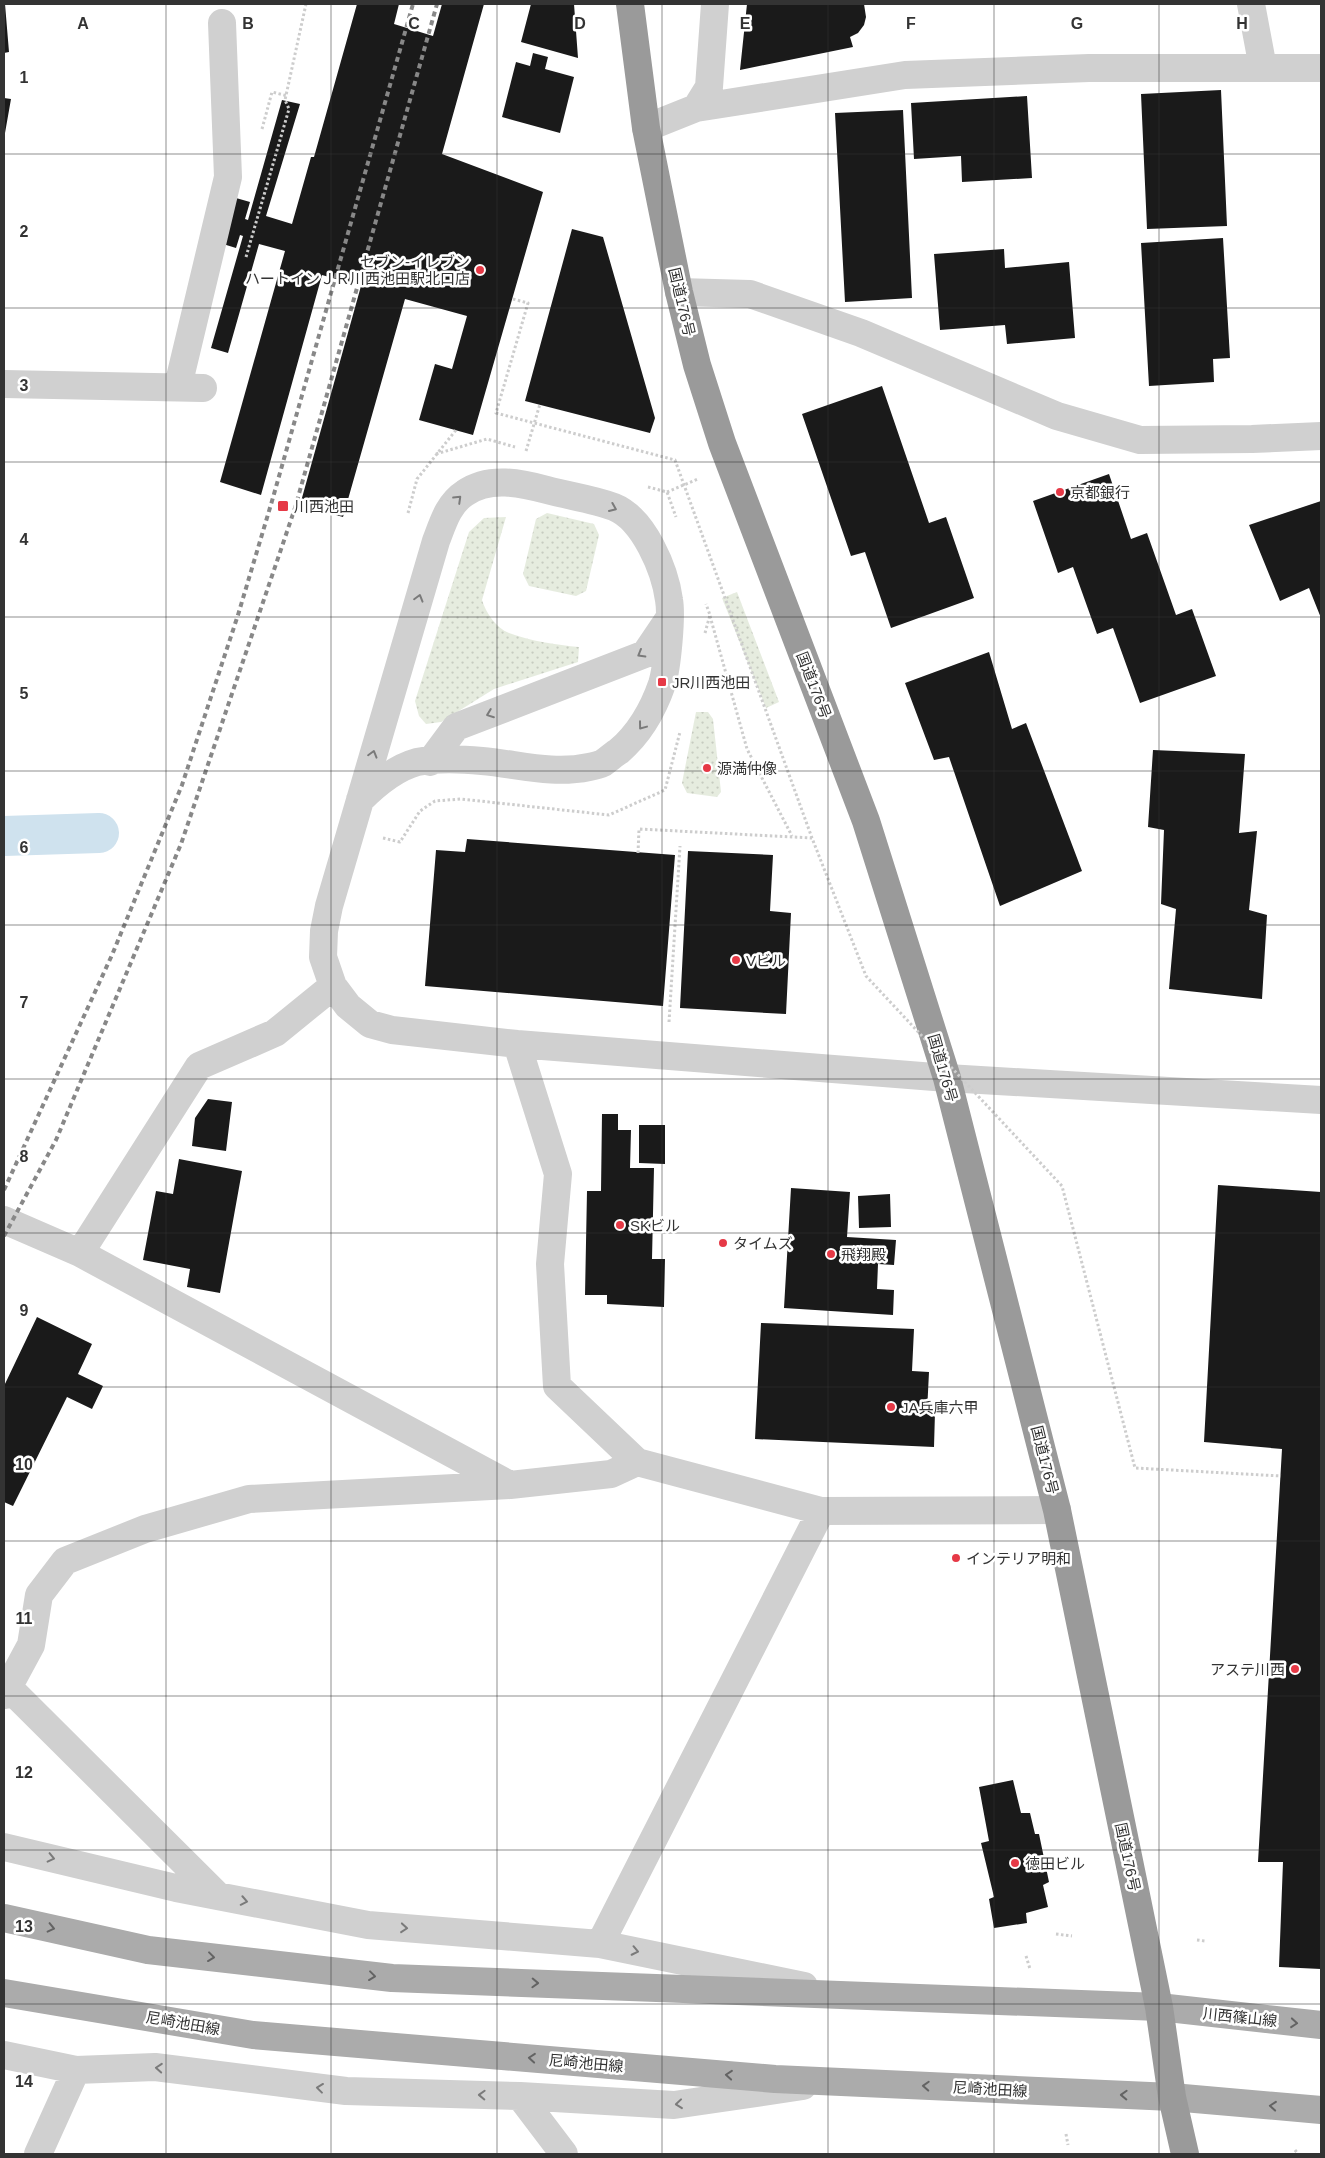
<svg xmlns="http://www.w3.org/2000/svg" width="1325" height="2158" viewBox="0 0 1325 2158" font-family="Arial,'Noto Sans JP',sans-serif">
	<defs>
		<pattern id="green-dots" width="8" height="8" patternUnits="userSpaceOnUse" patternTransform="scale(1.25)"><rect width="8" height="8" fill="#e6ecdf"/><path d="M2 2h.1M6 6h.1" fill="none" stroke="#c6cbc0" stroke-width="1.8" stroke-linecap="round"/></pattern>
	</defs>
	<rect width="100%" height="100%" fill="#fff"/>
	<path fill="url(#green-dots)" d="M 547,513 L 594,524 L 599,535 L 586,591 L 576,596 L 529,586 L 523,574 L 536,519 Z
		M 506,517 L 482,600 C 486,613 496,628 509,633 C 530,641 557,645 579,647 L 578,662 L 494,689 L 441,722 L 426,724 L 419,716 L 415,701 L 469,532 L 484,518 Z
		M 737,592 L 779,702 L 766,708 L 722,598 Z
		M 696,712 L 708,712 L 713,719 L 721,792 L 717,797 L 687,793 L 682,783 Z"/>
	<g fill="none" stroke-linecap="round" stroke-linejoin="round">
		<path stroke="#cfe2ee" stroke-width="40" d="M 4,836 L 99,833"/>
	</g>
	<path fill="#1a1a1a" d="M 4,4 L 5,4 L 9,52 L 4,53 Z
		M 357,4 L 399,4 L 394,24 L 433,36 L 442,4 L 484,4 L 442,154 L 543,192 L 473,435 L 419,420 L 435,364 L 452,369 L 467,316 L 405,299 L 343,517 L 300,505 L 361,286 L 322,275 L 261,495 L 220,482 L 285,251 L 259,244 L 228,353 L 211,348 L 243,236 L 240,235 L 236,248 L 223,244 L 236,198 L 250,202 L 245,219 L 248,220 L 282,100 L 300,104 L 266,216 L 292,224 L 311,157 L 314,157 Z
		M 531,4 L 574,4 L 578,58 L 521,42 Z
		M 747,4 L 864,4 L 866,17 L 864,25 L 858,33 L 850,37 L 853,47 L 740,70 Z
		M 533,53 L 548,57 L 545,69 L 574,77 L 560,133 L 502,117 L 516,62 L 530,66 Z
		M 1221,90 L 1227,226 L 1147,229 L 1141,94 Z
		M 1027,96 L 1032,178 L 962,182 L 961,156 L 914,159 L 911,103 Z
		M 4,98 L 11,99 L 5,133 L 4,133 Z
		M 903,110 L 912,298 L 845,302 L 835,113 Z
		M 572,229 L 603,237 L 655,418 L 650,433 L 525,401 Z
		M 1223,238 L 1230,358 L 1213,359 L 1214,382 L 1149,386 L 1141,243 Z
		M 1004,249 L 1005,268 L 1069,262 L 1075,338 L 1007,344 L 1005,325 L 940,330 L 934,254 Z
		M 882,386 L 929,523 L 946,517 L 974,598 L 891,628 L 865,552 L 851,556 L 802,414 Z
		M 1109,474 L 1131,539 L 1147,533 L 1176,615 L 1192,609 L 1216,676 L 1140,703 L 1113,628 L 1097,634 L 1073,567 L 1058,573 L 1033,501 Z
		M 1321,501 L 1321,618 L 1309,588 L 1280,601 L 1249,525 Z
		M 989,652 L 1012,729 L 1026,723 L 1082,871 L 1000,906 L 949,757 L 934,760 L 905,683 Z
		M 1153,750 L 1245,754 L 1239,833 L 1257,831 L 1249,910 L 1267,915 L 1262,999 L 1169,989 L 1176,909 L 1161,904 L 1164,830 L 1148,827 Z
		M 467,839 L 675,855 L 663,1006 L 425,986 L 436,850 L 465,852 Z
		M 688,851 L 773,855 L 770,911 L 791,913 L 786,1014 L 680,1008 Z
		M 208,1099 L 232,1102 L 226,1151 L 192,1146 L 195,1118 Z
		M 602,1114 L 618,1114 L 618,1130 L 631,1130 L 630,1168 L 654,1168 L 652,1259 L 665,1259 L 664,1307 L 607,1304 L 607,1295 L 585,1295 L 587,1191 L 601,1191 Z
		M 639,1125 L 665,1125 L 665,1164 L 639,1163 Z
		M 179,1159 L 242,1171 L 220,1293 L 187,1287 L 190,1269 L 143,1260 L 156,1191 L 173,1194 Z
		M 1218,1185 L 1321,1192 L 1321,1969 L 1279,1967 L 1283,1862 L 1258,1862 L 1282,1449 L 1204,1442 Z
		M 791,1188 L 850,1192 L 847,1237 L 896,1240 L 894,1265 L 878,1264 L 877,1289 L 894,1290 L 893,1315 L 784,1308 Z
		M 890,1194 L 891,1227 L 859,1228 L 858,1196 Z
		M 37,1317 L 92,1344 L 78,1374 L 103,1386 L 92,1409 L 67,1397 L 13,1506 L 4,1502 L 4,1386 Z
		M 761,1323 L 914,1329 L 912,1371 L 929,1372 L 927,1412 L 935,1412 L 934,1447 L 755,1439 Z
		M 1013,1780 L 1021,1813 L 1030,1813 L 1035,1834 L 1039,1834 L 1049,1882 L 1043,1885 L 1048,1907 L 1026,1913 L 1027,1923 L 994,1928 L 989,1899 L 994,1897 L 981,1843 L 989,1841 L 979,1787 Z"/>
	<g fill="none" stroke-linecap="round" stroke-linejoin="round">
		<path stroke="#cdcdcd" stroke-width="3" stroke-dasharray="2.5 2.5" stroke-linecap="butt" d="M 262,129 L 272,92 L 288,96
			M 246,257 L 289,109 L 285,100 L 306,4
			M 526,451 L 540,404
			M 436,454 L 487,439 L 515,447
			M 648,487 L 667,492 L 676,517
			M 667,492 L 698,479
			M 408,513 L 417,479 L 456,430
			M 710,616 L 747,749 L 792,836
			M 705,633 L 710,615 L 706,604
			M 383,838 L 400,842 L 420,811 L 435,801 L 461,799 L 609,815 L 665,790 L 680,732
			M 638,853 L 639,829 L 812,838
			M 669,1022 L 680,846
			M 1056,1934 L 1072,1936
			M 1197,1940 L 1205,1941
			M 1026,1956 L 1030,1969
			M 1066,2134 L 1068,2145
			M 1295,2150 L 1298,2154"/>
		<path stroke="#d0d0d0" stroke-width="28" d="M 1251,4 L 1263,68
			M 696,108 L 709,87 L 715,4
			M 646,128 L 696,108 L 905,75 L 1089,68 L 1321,68
			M 679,292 L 750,294 L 861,333 L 1057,416 L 1140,440 L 1252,439 L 1321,436
			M 4,384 L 203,388
			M 178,386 L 228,177 L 222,23
			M 430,762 L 456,727 L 645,654 L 668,620
			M 360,800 C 375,785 395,768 417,762 C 437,758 461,759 482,761 C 518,764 552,775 589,767 C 594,766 599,765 603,763 C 609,759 614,754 619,751 C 640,733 653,710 662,684 C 667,668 672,616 669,600 C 665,570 644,519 614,507 C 593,499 569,496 547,490 C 521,483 489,476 465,493 C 448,504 443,523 436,541 L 329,906 L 324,931 L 323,957 L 333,986 L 348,1006 L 370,1024 L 392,1030 L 517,1044 L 947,1078 L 1321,1100
			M 333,986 L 275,1033 L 199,1066 L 80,1253 L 510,1485 L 611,1474 L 637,1462
			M 517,1044 L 558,1174 L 550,1264 L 557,1386 L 637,1462 L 821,1511
			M 4,1220 L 80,1253
			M 8,1687 L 218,1896
			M 4,1695 L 31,1645 L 39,1595 L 65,1561 L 145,1529 L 249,1499 L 510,1485
			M 4,1847 L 176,1888 L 368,1925 L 600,1944 L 804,1986
			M 600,1944 L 821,1511 L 1057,1510
			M 4,2055 L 76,2070 L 155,2067 L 346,2091 L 520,2096 L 674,2105 L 803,2086
			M 520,2096 L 564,2154
			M 38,2154 L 76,2070"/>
		<path stroke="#ababab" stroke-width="28" d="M 4,1918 L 148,1950 L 392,1978 L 1159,2007 L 1321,2025
			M 4,1993 L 253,2035 L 775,2079 L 1172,2097 L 1321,2110"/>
		<path stroke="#9a9a9a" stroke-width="28" d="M 630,4 L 646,128 L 661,203 L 679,292 L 697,365 L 722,443 L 866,821 L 947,1078 L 1057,1510 L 1159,2007 L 1172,2097 L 1185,2154"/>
		<path stroke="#888" stroke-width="4" stroke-dasharray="5 4" stroke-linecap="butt" d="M 4,1190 L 112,955 L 182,785 L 238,615 L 272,501 L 413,4
			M 4,1236 L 56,1140 L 181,844 L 295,508 L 437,4"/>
		<path stroke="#cdcdcd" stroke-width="3" stroke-dasharray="2.5 2.5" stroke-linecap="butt" d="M 513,299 L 528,303 L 496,413 L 675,460 L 812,838 L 866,976 L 1062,1186 L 1135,1468 L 1281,1476"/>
	</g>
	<defs><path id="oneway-chevron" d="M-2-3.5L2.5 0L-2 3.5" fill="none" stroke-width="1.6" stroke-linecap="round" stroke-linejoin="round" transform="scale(1.25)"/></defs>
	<g stroke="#7a7a7a">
		<use href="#oneway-chevron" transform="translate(458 499) rotate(-44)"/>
		<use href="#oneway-chevron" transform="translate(613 508) rotate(23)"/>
		<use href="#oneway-chevron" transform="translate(419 598) rotate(-74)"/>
		<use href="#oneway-chevron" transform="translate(641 654) rotate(150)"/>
		<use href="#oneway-chevron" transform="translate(490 714) rotate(159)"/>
		<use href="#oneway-chevron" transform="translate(642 726) rotate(127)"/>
		<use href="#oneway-chevron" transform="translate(373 754) rotate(-74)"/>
		<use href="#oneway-chevron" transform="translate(51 1858) rotate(13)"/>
		<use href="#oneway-chevron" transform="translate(244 1901) rotate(11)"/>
		<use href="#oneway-chevron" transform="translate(404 1928) rotate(5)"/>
		<use href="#oneway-chevron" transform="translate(635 1951) rotate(12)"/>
		<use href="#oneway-chevron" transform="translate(159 2068) rotate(-176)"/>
		<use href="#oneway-chevron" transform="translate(320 2088) rotate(-173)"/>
		<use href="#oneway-chevron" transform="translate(482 2095) rotate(-178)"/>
		<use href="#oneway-chevron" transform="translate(679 2104) rotate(174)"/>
	</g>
	<g stroke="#636363">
		<use href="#oneway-chevron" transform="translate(51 1928) rotate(13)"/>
		<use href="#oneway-chevron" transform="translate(211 1957) rotate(7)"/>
		<use href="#oneway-chevron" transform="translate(372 1976) rotate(7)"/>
		<use href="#oneway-chevron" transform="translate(535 1983) rotate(2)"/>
		<use href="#oneway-chevron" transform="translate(1294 2023) rotate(5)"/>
		<use href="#oneway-chevron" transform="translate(532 2058) rotate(-175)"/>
		<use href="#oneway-chevron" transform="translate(729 2075) rotate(-175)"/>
		<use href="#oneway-chevron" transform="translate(926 2086) rotate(-177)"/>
		<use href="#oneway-chevron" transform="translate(1124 2095) rotate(-178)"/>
		<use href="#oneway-chevron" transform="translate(1273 2106) rotate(-175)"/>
	</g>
	<path fill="none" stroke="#333" stroke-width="1" stroke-opacity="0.55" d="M 166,4 L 166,2154M 331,4 L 331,2154M 497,4 L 497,2154M 662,4 L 662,2154M 828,4 L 828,2154M 994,4 L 994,2154M 1159,4 L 1159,2154M 4,154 L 1321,154M 4,308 L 1321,308M 4,462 L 1321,462M 4,617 L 1321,617M 4,771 L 1321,771M 4,925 L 1321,925M 4,1079 L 1321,1079M 4,1233 L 1321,1233M 4,1387 L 1321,1387M 4,1541 L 1321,1541M 4,1696 L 1321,1696M 4,1850 L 1321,1850M 4,2004 L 1321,2004"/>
	<g fill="#e63946" stroke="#fff" stroke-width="2">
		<circle cx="480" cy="270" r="5"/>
		<circle cx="1060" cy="492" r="5"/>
		<rect x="277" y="500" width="12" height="12" rx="2.5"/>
		<rect x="657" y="677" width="10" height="10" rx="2.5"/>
		<circle cx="707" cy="768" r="5"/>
		<circle cx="736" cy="960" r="5"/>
		<circle cx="620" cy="1225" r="5"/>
		<circle cx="723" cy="1243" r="5"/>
		<circle cx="831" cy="1254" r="5"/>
		<circle cx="891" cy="1407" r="5"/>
		<circle cx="956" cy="1558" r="5"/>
		<circle cx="1295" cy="1669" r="5"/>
		<circle cx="1015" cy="1863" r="5"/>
	</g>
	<g text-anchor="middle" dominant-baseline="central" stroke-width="5" stroke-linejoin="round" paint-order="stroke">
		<g font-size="15" fill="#333" stroke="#fff" text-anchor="start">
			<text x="470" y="261" text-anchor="end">セブン-イレブン<tspan x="470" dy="17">ハートインＪＲ川西池田駅北口店</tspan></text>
			<text x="1070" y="492">京都銀行</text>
			<text x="294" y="506">川西池田</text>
			<text x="672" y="682">JR川西池田</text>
			<text x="717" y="768">源満仲像</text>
			<text x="746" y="960">Vビル</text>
			<text x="630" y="1225">SKビル</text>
			<text x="733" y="1243">タイムズ</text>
			<text x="841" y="1254">飛翔殿</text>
			<text x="901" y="1407">JA兵庫六甲</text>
			<text x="966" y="1558">インテリア明和</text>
			<text x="1285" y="1669" text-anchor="end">アステ川西</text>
			<text x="1025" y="1863">徳田ビル</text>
		</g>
		<g font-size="15" fill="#333" stroke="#fff">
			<text transform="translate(682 302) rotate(77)">国道176号</text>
			<text transform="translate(814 685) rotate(69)">国道176号</text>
			<text transform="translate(943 1068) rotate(74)">国道176号</text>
			<text transform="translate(1045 1460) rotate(76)">国道176号</text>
			<text transform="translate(1128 1857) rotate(78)">国道176号</text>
			<text transform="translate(1240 2017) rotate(6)">川西篠山線</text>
			<text transform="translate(183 2023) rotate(10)">尼崎池田線</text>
			<text transform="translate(586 2063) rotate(5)">尼崎池田線</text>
			<text transform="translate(990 2089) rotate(3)">尼崎池田線</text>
		</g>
	</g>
	<g font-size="16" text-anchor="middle" font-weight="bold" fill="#333" stroke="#fff" stroke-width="5" stroke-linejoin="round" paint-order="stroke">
		<text x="83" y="29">A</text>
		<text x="248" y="29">B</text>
		<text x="414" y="29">C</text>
		<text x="580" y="29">D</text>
		<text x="745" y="29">E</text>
		<text x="911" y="29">F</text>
		<text x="1077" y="29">G</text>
		<text x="1242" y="29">H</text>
		<text x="24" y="83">1</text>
		<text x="24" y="237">2</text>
		<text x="24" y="391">3</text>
		<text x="24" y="545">4</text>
		<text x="24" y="699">5</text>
		<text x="24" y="853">6</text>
		<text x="24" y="1008">7</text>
		<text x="24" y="1162">8</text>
		<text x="24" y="1316">9</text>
		<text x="24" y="1470">10</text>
		<text x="24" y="1624">11</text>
		<text x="24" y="1778">12</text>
		<text x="24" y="1932">13</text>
		<text x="24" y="2087">14</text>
	</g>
	<rect width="1325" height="2158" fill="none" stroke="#333333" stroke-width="10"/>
</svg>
